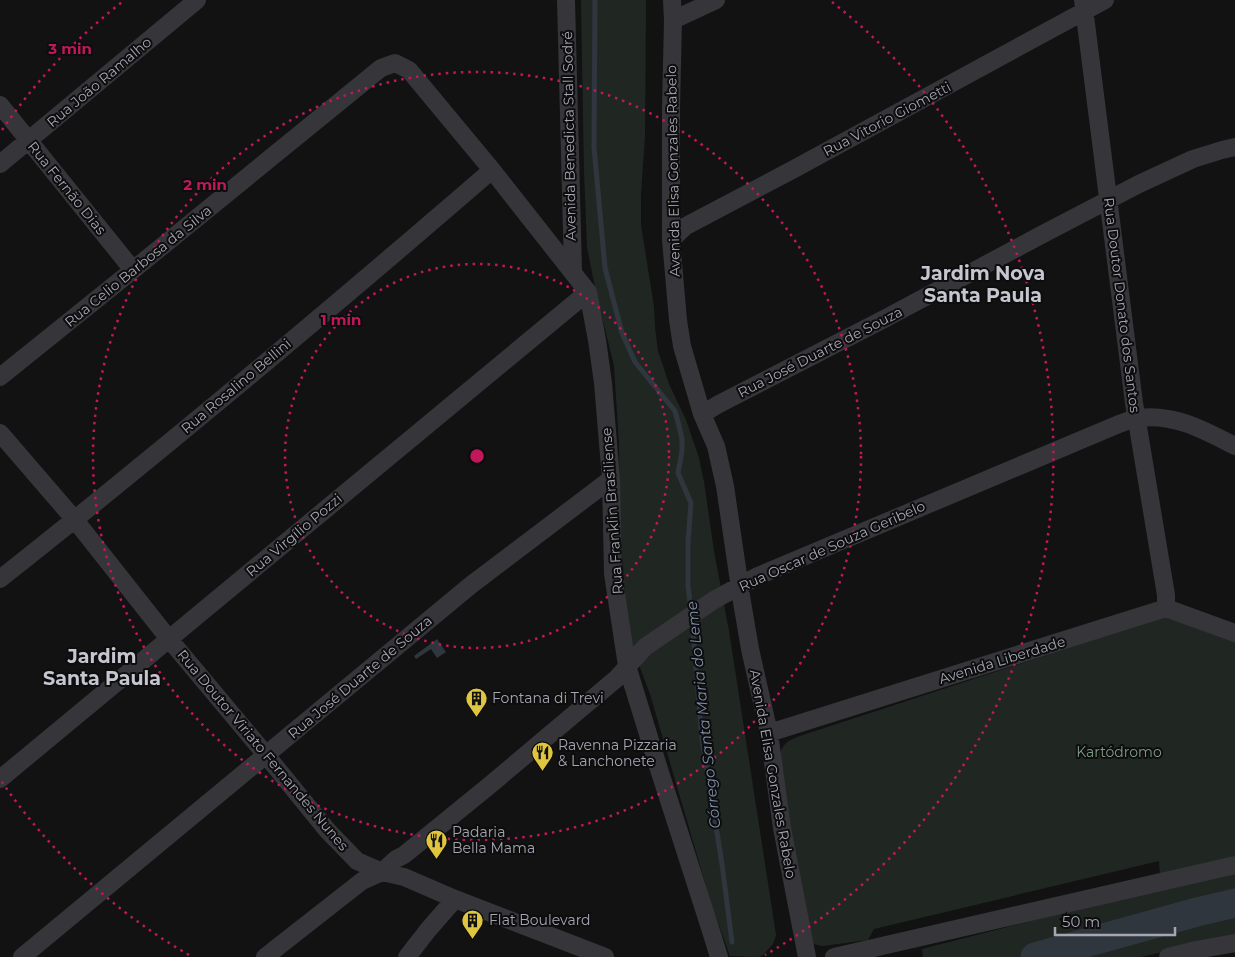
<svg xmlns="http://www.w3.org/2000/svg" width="1235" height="957" viewBox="0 0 1235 957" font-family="Montserrat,sans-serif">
	<rect width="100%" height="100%" fill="#121213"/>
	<path fill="#202723" d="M 581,0 L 646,0 L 645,135 L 641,195 L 641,225 L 654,307 L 655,328 L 658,351 L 669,384 L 686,420 L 699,458 L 704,482 L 714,551 L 729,631 L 776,935 L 773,944 L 764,954 L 759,957 L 730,956 L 711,903 L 650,694 L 628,636 L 620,530 L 619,444 L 614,366 L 596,292 L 587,247 L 584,171 Z
		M 1166,617 L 1235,642 L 1235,856 L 1160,874 L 1159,861 L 874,929 L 868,940 L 822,946 L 814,944 L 806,930 L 780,756 C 781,744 789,740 800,736 L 1160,618 Z
		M 1235,870 L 1235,935 L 1141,957 L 923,957 L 922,949 L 1210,875 Z"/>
	<path fill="#30363e" d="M 437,639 L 446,652 L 437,658 L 431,649 L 416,659 L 414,656 Z"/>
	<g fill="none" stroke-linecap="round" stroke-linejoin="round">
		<path stroke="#30363e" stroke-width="5" d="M 595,0 L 594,147 L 605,268 L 622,333 L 635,362 L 675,411 L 679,426 L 682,439 L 682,451 L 678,473 L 691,503 L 688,542 L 688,586 L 691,610
			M 692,619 L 702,739 L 722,864 L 732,942"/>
		<path stroke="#30363e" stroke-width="29" d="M 1035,957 L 1197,912 L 1235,903"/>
		<path stroke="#35353a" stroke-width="18" d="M 566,0 L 573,271
			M 672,0 L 673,20 L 671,107 L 671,240 L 678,320 L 682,346 L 702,414 L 716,446 L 725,486 L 742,602 L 750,649 L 769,733 L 782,828 L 807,957
			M 1083,0 L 1134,403 L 1166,595 L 1166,608
			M 673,20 L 716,0
			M 0,105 L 133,270
			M 0,164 L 197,0
			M 671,240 L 686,226 L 794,169 L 1105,0
			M 0,377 L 133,270 L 381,68 L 395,63 L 409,70 L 492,170 L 588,292 L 597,340 L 603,383 L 611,479 L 613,574 L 627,666 L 657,763 L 711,931 L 719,957
			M 702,414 L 719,404 L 886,318 L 1043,234 L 1139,184 L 1193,159 L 1222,150 L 1235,147
			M 0,433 L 75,520 L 169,639 L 266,755 L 327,830 L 357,861 L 382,872 L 404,877 L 455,899 L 605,957
			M 0,579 C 167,447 331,309 492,170
			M 769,733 L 1166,608 L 1235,633
			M 0,779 L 588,292
			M 22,957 L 471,585 L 611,479
			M 265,957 L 362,881 L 382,872 L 396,859 L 404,855 L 490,785 L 616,679 L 645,647 L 714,600 L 758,576 L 1119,424 C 1125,422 1132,419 1138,418 C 1174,413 1204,430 1235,446
			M 407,957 L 428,930 L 455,899
			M 834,957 L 1235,865
			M 1168,957 L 1196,950 L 1235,943"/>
	</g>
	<g fill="none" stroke="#c2185b" stroke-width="2.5" stroke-dasharray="2.5 5">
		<circle cx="477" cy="456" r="192"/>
		<circle cx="477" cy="456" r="384"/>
		<path d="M189 955A576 576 0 0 1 2 782M2 130A576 576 0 0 1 122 2M832 2A576 576 0 0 1 765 955"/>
	</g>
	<defs>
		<symbol id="building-pin" viewBox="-11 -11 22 30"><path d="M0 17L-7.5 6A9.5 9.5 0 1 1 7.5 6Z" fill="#dfc63e" stroke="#0d0d0e"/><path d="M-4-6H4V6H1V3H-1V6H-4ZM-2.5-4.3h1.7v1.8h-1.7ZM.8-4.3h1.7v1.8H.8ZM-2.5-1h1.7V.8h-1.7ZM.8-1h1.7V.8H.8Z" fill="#111"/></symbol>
		<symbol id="restaurant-pin" viewBox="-11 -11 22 30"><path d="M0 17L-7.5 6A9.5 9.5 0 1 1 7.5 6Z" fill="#dfc63e" stroke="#0d0d0e"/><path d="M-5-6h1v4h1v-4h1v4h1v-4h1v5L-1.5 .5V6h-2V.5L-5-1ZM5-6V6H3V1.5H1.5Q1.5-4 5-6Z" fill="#111"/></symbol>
	</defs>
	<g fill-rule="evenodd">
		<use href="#building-pin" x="464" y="686" width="25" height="34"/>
		<use href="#restaurant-pin" x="530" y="740" width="25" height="34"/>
		<use href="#restaurant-pin" x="424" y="828" width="25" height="34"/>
		<use href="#building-pin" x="460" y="908" width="25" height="34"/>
	</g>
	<g text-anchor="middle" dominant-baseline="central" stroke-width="4" stroke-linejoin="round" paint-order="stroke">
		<g font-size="14" fill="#a5a6b2" stroke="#0d0d0e">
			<text transform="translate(99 82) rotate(-40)">Rua João Ramalho</text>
			<text transform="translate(887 119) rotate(-28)">Rua Vitorio Giometti</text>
			<text transform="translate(569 136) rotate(-91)">Avenida Benedicta Stall Sodré</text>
			<text transform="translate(673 171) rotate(-91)">Avenida Elisa Gonzales Rabelo</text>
			<text transform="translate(67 188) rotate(51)">Rua Fernão Dias</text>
			<text transform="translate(138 266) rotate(-39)">Rua Celio Barbosa da Silva</text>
			<text transform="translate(1122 305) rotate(83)">Rua Doutor Donato dos Santos</text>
			<text transform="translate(820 352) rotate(-27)">Rua José Duarte de Souza</text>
			<text transform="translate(236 386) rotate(-40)">Rua Rosalino Bellini</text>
			<text transform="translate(612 511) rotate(-94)">Rua Franklin Brasiliense</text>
			<text transform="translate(294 535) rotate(-40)">Rua Virgílio Pozzi</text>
			<text transform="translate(832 546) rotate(-24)">Rua Oscar de Souza Geribelo</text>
			<text transform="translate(1002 660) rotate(-17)">Avenida Liberdade</text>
			<text transform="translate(360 677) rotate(-40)">Rua José Duarte de Souza</text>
			<text transform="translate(263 750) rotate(50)">Rua Doutor Viriato Fernandes Nunes</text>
			<text transform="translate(773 774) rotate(80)">Avenida Elisa Gonzales Rabelo</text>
		</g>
		<g font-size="14" fill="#a5a6b2" stroke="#0d0d0e" text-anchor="start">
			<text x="492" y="698">Fontana di Trevi</text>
			<text x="558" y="745">Ravenna Pizzaria<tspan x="558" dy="16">&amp; Lanchonete</tspan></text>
			<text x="452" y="832">Padaria<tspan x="452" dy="16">Bella Mama</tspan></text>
			<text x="489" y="920">Flat Boulevard</text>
		</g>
		<g font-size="14" fill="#7d9c85" stroke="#0d0d0e">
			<text x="1119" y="752">Kartódromo</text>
		</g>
		<g font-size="15" font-style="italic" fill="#7e8eaa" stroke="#0d0d0e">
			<text transform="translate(703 715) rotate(-96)">Córrego Santa Maria do Leme</text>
		</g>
		<g font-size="19" font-weight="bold" fill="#c5c6cf" stroke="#0d0d0e">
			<text x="983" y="273">Jardim Nova<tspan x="983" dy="22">Santa Paula</tspan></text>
			<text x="102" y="656">Jardim<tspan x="102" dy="22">Santa Paula</tspan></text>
		</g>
	</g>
	<circle cx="477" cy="456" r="8" fill="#c2185b" stroke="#0d0d0e" stroke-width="2.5"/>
	<g font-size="15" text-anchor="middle" font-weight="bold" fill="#c2185b" stroke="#0d0d0e" stroke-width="4" stroke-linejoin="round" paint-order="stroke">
		<text x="70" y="54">3 min</text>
		<text x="205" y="190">2 min</text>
		<text x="341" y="325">1 min</text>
	</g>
	<path d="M1055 927v8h120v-8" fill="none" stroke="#a5a6b2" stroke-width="2.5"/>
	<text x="1062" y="927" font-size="15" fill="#a5a6b2" stroke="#0d0d0e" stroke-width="4" paint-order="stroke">50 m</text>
</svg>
